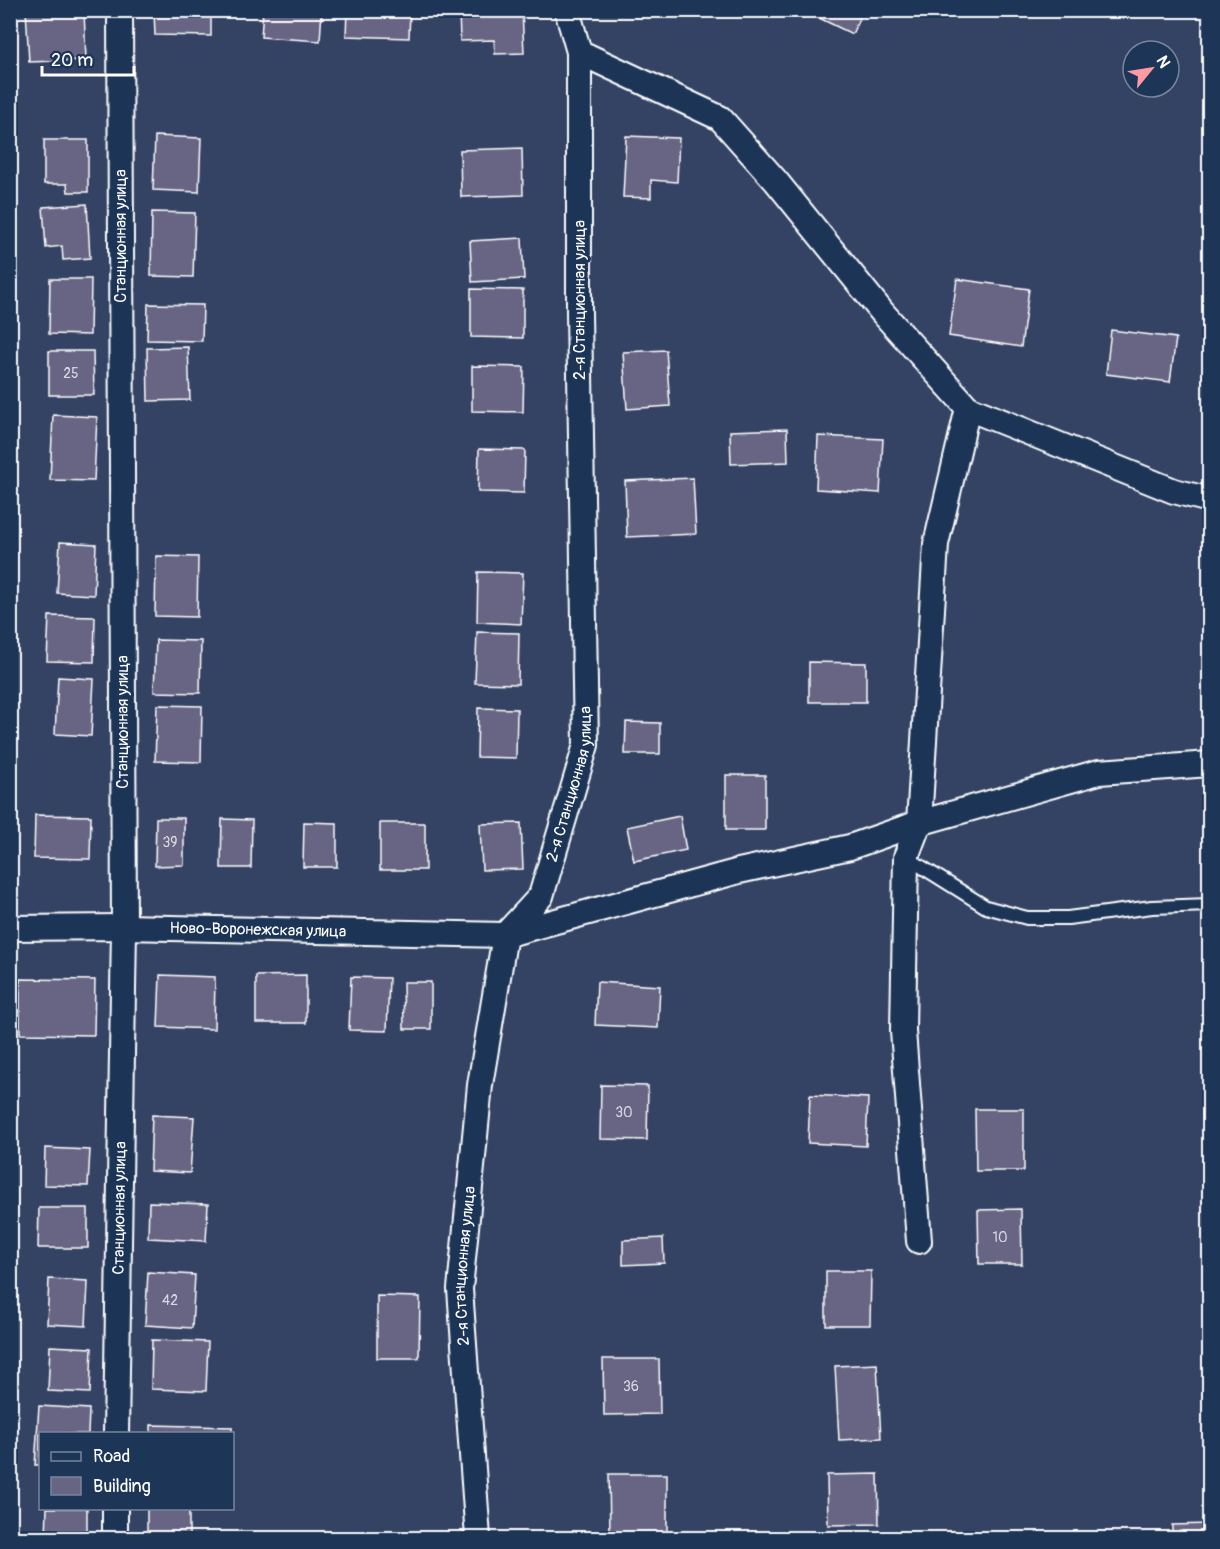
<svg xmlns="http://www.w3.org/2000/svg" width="1220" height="1549" viewBox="0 0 1220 1549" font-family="Pangolin,sans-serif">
	<rect width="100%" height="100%" fill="#344364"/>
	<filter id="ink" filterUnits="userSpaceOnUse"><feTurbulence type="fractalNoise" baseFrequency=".0167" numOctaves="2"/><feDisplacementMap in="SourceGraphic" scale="12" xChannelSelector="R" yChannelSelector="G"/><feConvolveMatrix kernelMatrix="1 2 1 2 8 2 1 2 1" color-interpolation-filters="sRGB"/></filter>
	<g filter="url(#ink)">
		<path fill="#686584" stroke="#fff" stroke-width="1.5" d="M 26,10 L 84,10 L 86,60 L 29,62 Z
			M 154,10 L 211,10 L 211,36 L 155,35 Z
			M 263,10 L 322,10 L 320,41 L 261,37 Z
			M 347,10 L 410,10 L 409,38 L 346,36 Z
			M 459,10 L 522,10 L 524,53 L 495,54 L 494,40 L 460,41 Z
			M 810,10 L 863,10 L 852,34 L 809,13 Z
			M 155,136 L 201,138 L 199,192 L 153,190 Z
			M 626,136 L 679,138 L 677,182 L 651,180 L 651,198 L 623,197 Z
			M 44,140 L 88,140 L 88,192 L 68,192 L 67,184 L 44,184 Z
			M 522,148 L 523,195 L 461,197 L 460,150 Z
			M 87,204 L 90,258 L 63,260 L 62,246 L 46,248 L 43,207 Z
			M 152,212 L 195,213 L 193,277 L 151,276 Z
			M 522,238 L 524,279 L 472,282 L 470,241 Z
			M 50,279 L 91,279 L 90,335 L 49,334 Z
			M 957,279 L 1029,289 L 1021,347 L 949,336 Z
			M 471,289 L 523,290 L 523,338 L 471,337 Z
			M 148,304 L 203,305 L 202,341 L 147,340 Z
			M 1111,330 L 1176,338 L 1170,382 L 1106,374 Z
			M 188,347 L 190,400 L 148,401 L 147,348 Z
			M 666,350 L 670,406 L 627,409 L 623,352 Z
			M 49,351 L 93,351 L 94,395 L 49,395 Z
			M 472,366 L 524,367 L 523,412 L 472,411 Z
			M 53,415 L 97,417 L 94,481 L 50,480 Z
			M 787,429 L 788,462 L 731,464 L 730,431 Z
			M 818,436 L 883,439 L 880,493 L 816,489 Z
			M 479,449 L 525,450 L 524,493 L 478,492 Z
			M 693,478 L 696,534 L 627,537 L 625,481 Z
			M 60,542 L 96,544 L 94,595 L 57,593 Z
			M 156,556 L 198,557 L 197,617 L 155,616 Z
			M 478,572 L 523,573 L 521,624 L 477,622 Z
			M 49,616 L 95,617 L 94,662 L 47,661 Z
			M 477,632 L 519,633 L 518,684 L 475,683 Z
			M 156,640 L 201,641 L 200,693 L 154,692 Z
			M 809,662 L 866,663 L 866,702 L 809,702 Z
			M 58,677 L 94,679 L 91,736 L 55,734 Z
			M 157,705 L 202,706 L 201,762 L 155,761 Z
			M 478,708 L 517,709 L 516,758 L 477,757 Z
			M 626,722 L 660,723 L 660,754 L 625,754 Z
			M 726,775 L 765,775 L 765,830 L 726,830 Z
			M 35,815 L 91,816 L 90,859 L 34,858 Z
			M 680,816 L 686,850 L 634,861 L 627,827 Z
			M 156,818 L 184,818 L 184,865 L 155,866 Z
			M 222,819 L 252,820 L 251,868 L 221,868 Z
			M 304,822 L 337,823 L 337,867 L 303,867 Z
			M 380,823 L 425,823 L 425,870 L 380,870 Z
			M 521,823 L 523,869 L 482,870 L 480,824 Z
			M 160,975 L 215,977 L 214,1029 L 158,1027 Z
			M 306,975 L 306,1023 L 256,1023 L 256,976 Z
			M 351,977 L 389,978 L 387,1031 L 349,1030 Z
			M 20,979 L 95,980 L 94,1035 L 20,1034 Z
			M 403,982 L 431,982 L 431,1029 L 404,1029 Z
			M 597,982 L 660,986 L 658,1028 L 595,1025 Z
			M 601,1085 L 648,1086 L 647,1140 L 600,1139 Z
			M 810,1095 L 868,1098 L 866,1146 L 808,1143 Z
			M 975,1109 L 1024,1109 L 1024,1171 L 976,1171 Z
			M 152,1115 L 194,1117 L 190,1173 L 150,1171 Z
			M 45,1148 L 90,1150 L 88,1186 L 44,1185 Z
			M 149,1202 L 208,1204 L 206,1241 L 148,1238 Z
			M 39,1208 L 88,1208 L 88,1248 L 38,1248 Z
			M 1021,1209 L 1022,1264 L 979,1264 L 978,1210 Z
			M 663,1238 L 664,1263 L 623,1265 L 623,1240 Z
			M 826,1271 L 871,1271 L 870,1325 L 826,1325 Z
			M 148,1272 L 195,1275 L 192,1328 L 145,1325 Z
			M 49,1279 L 88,1281 L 86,1326 L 47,1324 Z
			M 377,1296 L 420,1297 L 419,1358 L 377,1358 Z
			M 152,1340 L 208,1342 L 206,1391 L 151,1389 Z
			M 50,1346 L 92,1348 L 90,1393 L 48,1391 Z
			M 603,1359 L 659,1359 L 660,1414 L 604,1415 Z
			M 877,1364 L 881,1438 L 839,1440 L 835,1366 Z
			M 39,1406 L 89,1409 L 88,1434 L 40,1434 L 40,1465 L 35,1465 Z
			M 151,1425 L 232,1427 L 232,1434 L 151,1434 Z
			M 609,1474 L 667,1474 L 667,1534 L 610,1534 Z
			M 878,1474 L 879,1524 L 828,1525 L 827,1475 Z
			M 47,1508 L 87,1508 L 87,1538 L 46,1538 Z
			M 147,1508 L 189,1508 L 189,1538 L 147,1538 Z
			M 1208,1524 L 1208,1538 L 1172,1538 L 1172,1525 Z"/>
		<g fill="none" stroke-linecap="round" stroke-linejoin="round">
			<defs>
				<path id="lane" d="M 906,857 L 986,907 L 1027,918 L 1068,918 L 1152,907 L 1210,905"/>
				<g id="street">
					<path d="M 579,52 L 720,118 L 776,181 L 882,312 L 968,408 L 1174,491 L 1210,500"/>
					<path id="s1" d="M 10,928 L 124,927 L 505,935 L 739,871 L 850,847 L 919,823 L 1099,772 L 1210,764"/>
					<path d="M 919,1241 L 903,1031 L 906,857 L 919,823 L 936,544 L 968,408"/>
					<path id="s2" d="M 116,1434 L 124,927 L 120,10"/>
					<path d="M 115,1538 L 115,1508"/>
					<path id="s3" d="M 478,1538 L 460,1289 L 480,1085 L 505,935 L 541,896 L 586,745 L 579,312 L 579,52 L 567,10"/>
				</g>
			</defs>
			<use href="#lane" stroke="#fff" stroke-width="16"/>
			<use href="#street" stroke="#fff" stroke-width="28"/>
			<use href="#lane" stroke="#1d3557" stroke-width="12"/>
			<use href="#street" stroke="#1d3557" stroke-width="24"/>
		</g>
	</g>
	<g text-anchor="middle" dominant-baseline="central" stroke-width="6" stroke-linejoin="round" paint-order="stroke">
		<g font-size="14" fill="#d9d8e0">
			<text x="71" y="373">25</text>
			<text x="170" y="842">39</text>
			<text x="624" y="1112">30</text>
			<text x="1000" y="1237">10</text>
			<text x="170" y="1300">42</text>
			<text x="631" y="1386">36</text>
		</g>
		<g font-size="16" fill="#fff" stroke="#1d3557">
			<text transform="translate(121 236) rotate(-90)">Станционная улица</text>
			<text transform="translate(580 300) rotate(-90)">2-я Станционная улица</text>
			<text transform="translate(123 722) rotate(-90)">Станционная улица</text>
			<text stroke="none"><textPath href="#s3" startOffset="776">2-я Станционная улица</textPath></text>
			<text stroke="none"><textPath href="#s1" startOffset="248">Ново-Воронежская улица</textPath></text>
			<text stroke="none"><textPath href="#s2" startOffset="226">Станционная улица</textPath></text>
			<text stroke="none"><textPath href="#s3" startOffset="273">2-я Станционная улица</textPath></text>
		</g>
	</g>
	<rect width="1220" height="1549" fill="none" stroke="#1d3557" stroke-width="36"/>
	<rect x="18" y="18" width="1184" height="1513" fill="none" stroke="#fff" stroke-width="2" filter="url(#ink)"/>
	<rect x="39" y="1432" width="195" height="78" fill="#1d3557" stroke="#77869a" stroke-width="1.5"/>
	<rect x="51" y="1452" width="30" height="9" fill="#1d3557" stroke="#77869a" stroke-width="1.5"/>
	<text x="93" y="1462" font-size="18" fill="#ffffff">Road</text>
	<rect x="51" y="1477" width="30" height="18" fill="#686584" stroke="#77869a" stroke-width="1.5"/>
	<text x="93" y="1492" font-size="18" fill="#ffffff">Building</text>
	<g transform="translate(1151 69) rotate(60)"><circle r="28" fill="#1d3557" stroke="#77869a" stroke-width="1.5"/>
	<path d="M0-4.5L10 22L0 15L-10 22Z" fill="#ff9aa2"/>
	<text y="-9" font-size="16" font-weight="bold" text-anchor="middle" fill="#ffffff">N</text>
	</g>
	<path d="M42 66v9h92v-9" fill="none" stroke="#ffffff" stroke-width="3"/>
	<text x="51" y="66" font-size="18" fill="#ffffff" stroke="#1d3557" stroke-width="4.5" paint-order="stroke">20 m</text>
</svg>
